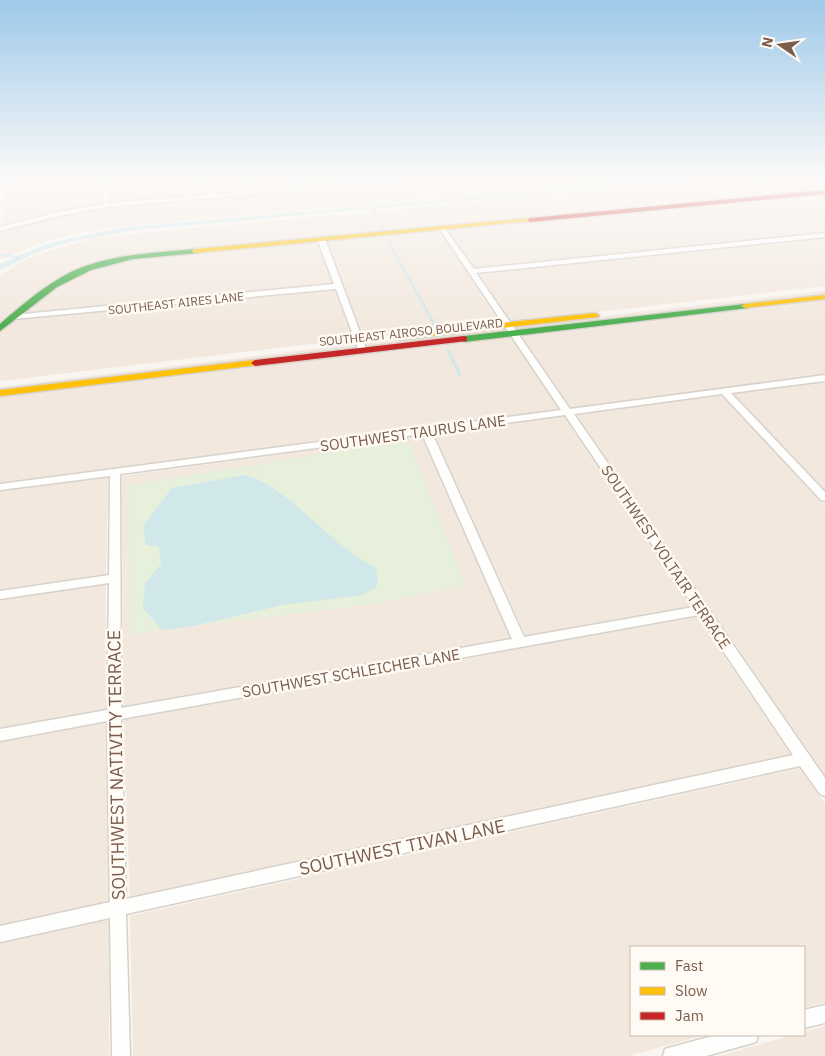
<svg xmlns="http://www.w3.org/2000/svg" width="825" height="1056" viewBox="0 0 825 1056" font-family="'IBM Plex Sans',sans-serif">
	<rect width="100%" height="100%" fill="#f9f5f0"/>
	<path fill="#f2e8de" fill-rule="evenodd" d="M 10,181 L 103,181 L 102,205 L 2,227 L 2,214 Z
		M 111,181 L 202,181 L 205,195 L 110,204 Z
		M 210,181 L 300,181 L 303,187 L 213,194 Z
		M 407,181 L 620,181 L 114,227 L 68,235 L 32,246 L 0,260 L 0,231 L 56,216 L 106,207 Z
		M 707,181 L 825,181 L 825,191 L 129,255 L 106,259 L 69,271 L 51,282 L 0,323 L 0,276 L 19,263 L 40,254 L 97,237 Z
		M 825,194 L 825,234 L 476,269 L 448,229 Z
		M 439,230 L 501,323 L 363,338 L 326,240 Z
		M 825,237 L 825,286 L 511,322 L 478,273 Z
		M 317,241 L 333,285 L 21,315 L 60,283 L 77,273 L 130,259 Z
		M 335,288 L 353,339 L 0,381 L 0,333 L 15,320 Z
		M 825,291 L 825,295 L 518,332 L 514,326 Z
		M 825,300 L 825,375 L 571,408 L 521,337 Z
		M 504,327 L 508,333 L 368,348 L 365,343 Z
		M 511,338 L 560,409 L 0,484 L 0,396 Z
		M 355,344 L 357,349 L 0,391 L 0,387 Z
		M 825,381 L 825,491 L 732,393 Z
		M 722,394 L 825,506 L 825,776 L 575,414 Z
		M 564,415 L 692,607 L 526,636 L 433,433 Z
		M 421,435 L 511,639 L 123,708 L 122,476 ZM 464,585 L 378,603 L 130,633 Z
		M 108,478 L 106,574 L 0,590 L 0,491 Z
		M 106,583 L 105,711 L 0,729 L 0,599 Z
		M 698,617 L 791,755 L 130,898 L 123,720 Z
		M 105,723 L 109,902 L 0,925 L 0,742 Z
		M 801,768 L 825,804 L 825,1002 L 804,1008 L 804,947 L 631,947 L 631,1035 L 705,1035 L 628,1056 L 133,1056 L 130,916 Z
		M 109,920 L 109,1056 L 0,1056 L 0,943 Z
		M 825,1026 L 825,1056 L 719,1056 L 793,1035 L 804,1035 L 804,1032 Z"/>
	<path fill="#e7f0db" d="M 408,440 L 465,585 L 378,603 L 194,626 L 282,605 L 362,595 L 376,568 C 350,556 331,535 309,517 C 292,503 274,490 256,478 L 172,488 L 143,526 L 146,545 L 159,547 L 161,565 L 145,584 L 143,608 L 162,630 L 130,634 L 129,485 Z"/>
	<path fill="#d0e8ea" d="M 245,475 C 290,487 330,546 376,568 L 378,580 L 375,588 L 362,595 L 282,605 L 194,626 L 162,630 L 143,608 L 145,584 L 161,564 L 159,547 L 146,545 L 143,526 L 172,488 Z"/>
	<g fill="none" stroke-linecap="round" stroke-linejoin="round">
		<path stroke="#d0e8ea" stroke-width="2.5" d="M 368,187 L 379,206
			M 373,207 L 382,228
			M 388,241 L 432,320
			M 0,255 L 18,257"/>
		<path stroke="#d0e8ea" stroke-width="3" d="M 431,318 L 435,326
			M 448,350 L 460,375"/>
		<path fill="#d0e8ea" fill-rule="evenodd" d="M 647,181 L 669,181 L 666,183 L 137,230 L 68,242 L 35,253 L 0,270 L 0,264 L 46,244 L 119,228 Z"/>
		<defs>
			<path id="street" d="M 3,181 L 9,181 L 3,204 L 0,206 L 0,192 Z
				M 104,181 L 110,181 L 109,203 L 205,195 L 203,181 L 209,181 L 212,194 L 374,181 L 395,181 L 392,183 L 106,207 L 54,217 L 0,231 L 0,227 L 54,213 L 103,204 Z
				M 440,227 L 444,227 L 474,269 L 825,233 L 825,237 L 476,273 L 570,409 L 825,375 L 825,381 L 731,393 L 825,492 L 825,501 L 821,500 L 722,394 L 574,414 L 825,778 L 825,796 L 820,794 L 800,766 L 126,914 L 130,1056 L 112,1056 L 110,918 L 0,942 L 0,926 L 110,902 L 107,721 L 0,741 L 0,729 L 107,710 L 109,583 L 0,599 L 0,591 L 109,575 L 110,476 L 0,490 L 0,484 L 561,410 L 439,228 ZM 565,415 L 694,607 L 524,637 L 432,433 ZM 422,434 L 512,639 L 121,708 L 120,474 ZM 699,615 L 793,755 L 126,899 L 121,719 Z
				M 318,237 L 325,239 L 367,351 L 366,353 L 360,353 L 359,351 L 336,289 L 13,319 L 9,317 L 13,315 L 334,284 L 317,239 Z
				M 825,1005 L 825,1023 L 804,1028 L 804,1010 Z
				M 716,1035 L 758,1035 L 756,1042 L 749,1044 L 706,1056 L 663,1056 L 665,1049 L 672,1047 Z"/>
			<path id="fast" d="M 195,249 L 199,251 L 198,253 L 133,259 L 91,270 L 57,287 L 0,331 L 0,324 C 22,305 45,285 71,272 C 110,254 153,253 195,249 Z
				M 745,304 L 749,306 L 748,308 L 464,342 L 460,339 L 464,336 Z"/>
			<path id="slow" d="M 530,218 L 533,220 L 532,221 L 195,253 L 191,251 L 195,249 Z
				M 825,295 L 825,299 L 745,308 L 741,306 L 745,304 Z
				M 595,313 L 599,315 L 598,317 L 397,340 L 393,337 L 397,334 Z
				M 255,360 L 259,363 L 258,365 L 0,396 L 0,390 Z"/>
			<path id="jam" d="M 825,190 L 825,194 L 530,222 L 527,220 L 530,218 Z
				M 464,336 L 467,337 L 467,341 L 255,366 L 251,363 L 255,360 Z"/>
		</defs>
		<use href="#street" stroke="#d7d1cb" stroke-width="3"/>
		<use href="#fast" stroke="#d9d2cb" stroke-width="3"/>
		<use href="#slow" stroke="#d9d2cb" stroke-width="3"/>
		<use href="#jam" stroke="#d9d2cb" stroke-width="3"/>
		<use href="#street" fill="#fefefd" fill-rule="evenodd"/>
		<use href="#fast" fill="#4caf50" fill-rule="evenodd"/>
		<use href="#slow" fill="#ffc107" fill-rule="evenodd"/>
		<use href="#jam" fill="#c62828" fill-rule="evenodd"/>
	</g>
	<linearGradient id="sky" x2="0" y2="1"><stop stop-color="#9ec9e9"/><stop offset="0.55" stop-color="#fcfaf8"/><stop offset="1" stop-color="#fcfaf8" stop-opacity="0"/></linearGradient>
	<rect width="825" height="328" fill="url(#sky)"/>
	<g text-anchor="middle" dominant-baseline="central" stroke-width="5" stroke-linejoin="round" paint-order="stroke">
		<g font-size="12" fill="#7a5c4d" stroke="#fffaf3">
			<text transform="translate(176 303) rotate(-6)">SOUTHEAST AIRES LANE</text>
			<text transform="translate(411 332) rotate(-6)">SOUTHEAST AIROSO BOULEVARD</text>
		</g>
		<g font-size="15" fill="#7a5c4d" stroke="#fffaf3">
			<text transform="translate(413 433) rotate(-8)">SOUTHWEST TAURUS LANE</text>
			<text transform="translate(666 557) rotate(56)">SOUTHWEST VOLTAIR TERRACE</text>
			<text transform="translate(351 673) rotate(-10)">SOUTHWEST SCHLEICHER LANE</text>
		</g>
		<g font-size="18" fill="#7a5c4d" stroke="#fffaf3">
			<text transform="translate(116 765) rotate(-91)">SOUTHWEST NATIVITY TERRACE</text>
			<text transform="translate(402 847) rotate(-12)">SOUTHWEST TIVAN LANE</text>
		</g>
	</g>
	<rect x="630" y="946" width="175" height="90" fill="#fffaf3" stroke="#cabbb1"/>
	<rect x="640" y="962" width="25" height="8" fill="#4caf50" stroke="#cabbb1"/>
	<text x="675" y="971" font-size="15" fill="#7a5c4d">Fast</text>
	<rect x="640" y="987" width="25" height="8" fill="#ffc107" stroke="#cabbb1"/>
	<text x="675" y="996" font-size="15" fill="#7a5c4d">Slow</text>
	<rect x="640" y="1012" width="25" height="8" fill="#c62828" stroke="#cabbb1"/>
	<text x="675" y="1021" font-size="15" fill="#7a5c4d">Jam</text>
	<g transform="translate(780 45) rotate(283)" stroke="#fffaf3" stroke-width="4" paint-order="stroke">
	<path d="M0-4L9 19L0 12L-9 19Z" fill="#7a5c4d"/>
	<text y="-8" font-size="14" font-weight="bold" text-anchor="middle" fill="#7a5c4d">N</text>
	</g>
</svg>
